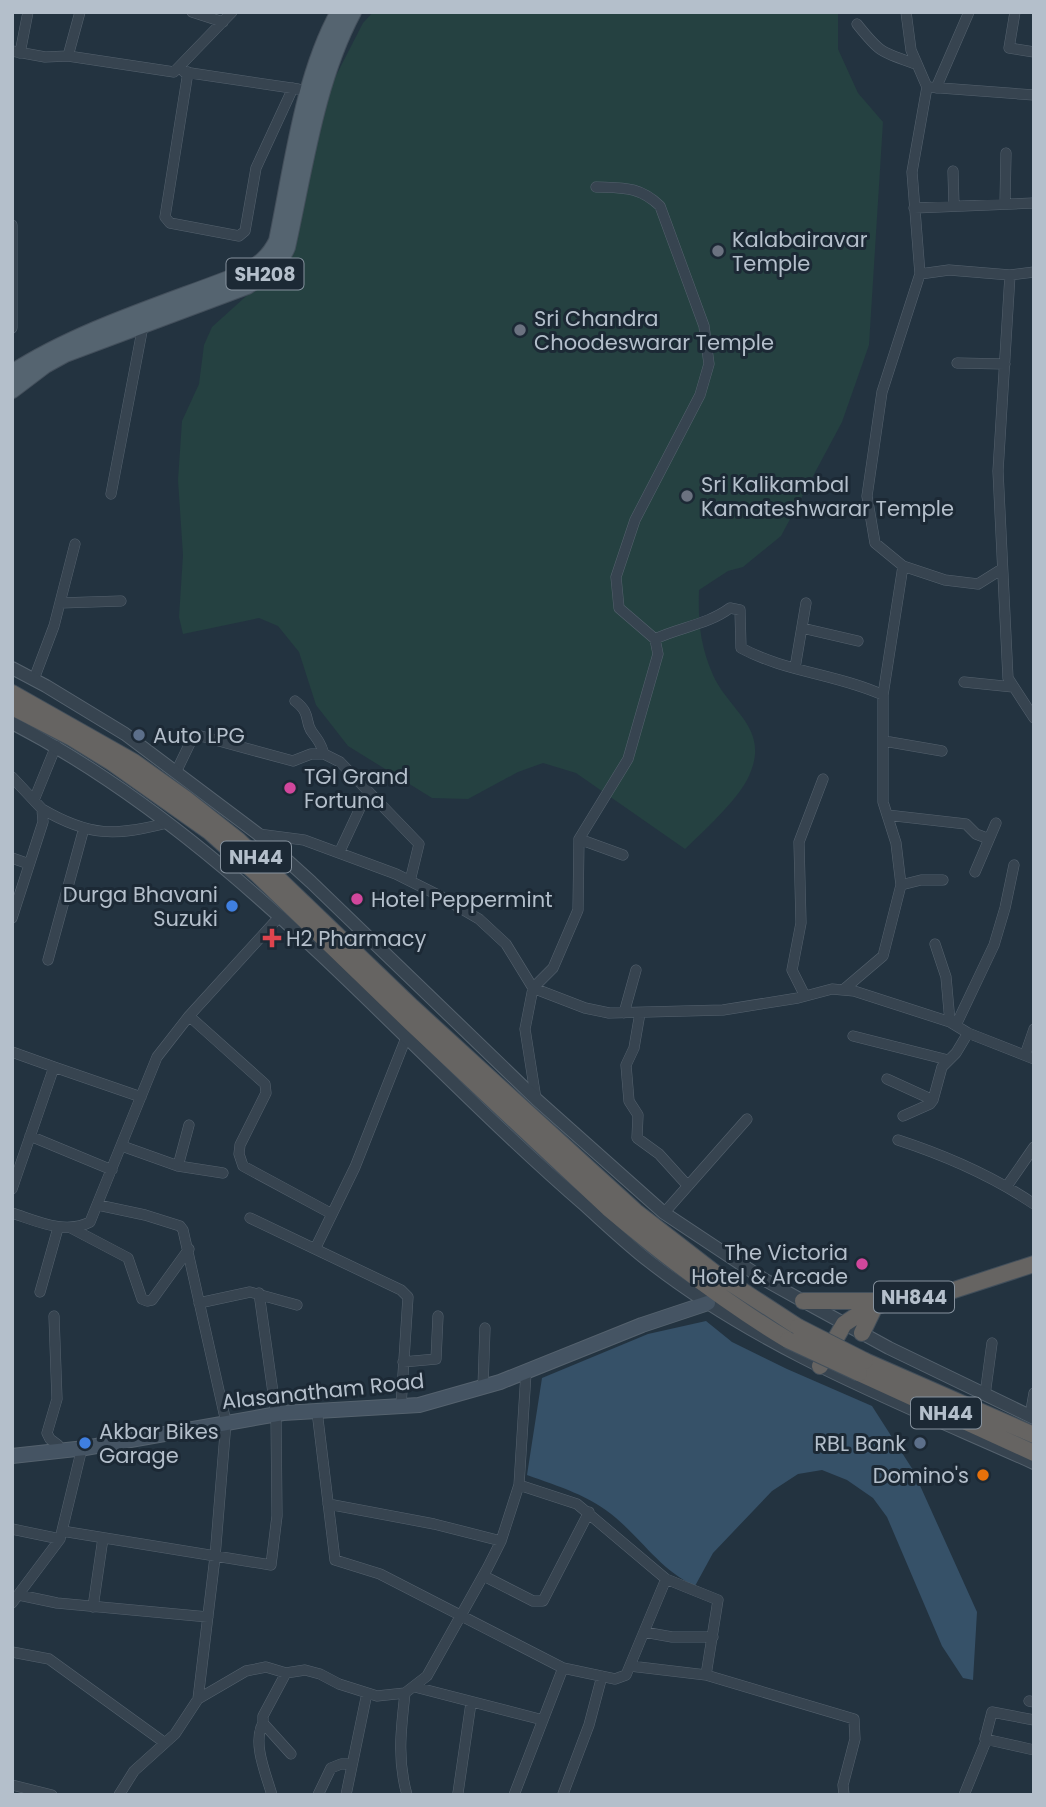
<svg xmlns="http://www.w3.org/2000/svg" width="1046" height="1807" viewBox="0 0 1046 1807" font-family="Poppins,sans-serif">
	<rect width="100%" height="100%" fill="#233340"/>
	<path fill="#254141" d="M 373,12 L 838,12 L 838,49 L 858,93 L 883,122 L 869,345 L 842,422 L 781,536 L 743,567 L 728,571 L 699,590 C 698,621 700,645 713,675 C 730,713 773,729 747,780 C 736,801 703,832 685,849 L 576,773 L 543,763 L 518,772 L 468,799 L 432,798 L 348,746 L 316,705 L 299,652 L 278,626 L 259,618 L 183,634 L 179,617 L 183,555 L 178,480 L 182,421 L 199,384 L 204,345 L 212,327 L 293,254 L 326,95 L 363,23 Z"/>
	<path fill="#365168" d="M 706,1321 L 732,1342 L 787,1369 L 872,1406 L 913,1470 L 977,1612 L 973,1680 L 963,1678 L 942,1646 L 887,1517 L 873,1498 L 847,1480 L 822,1470 L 798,1474 L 772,1491 L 713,1553 L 695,1586 C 662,1571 643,1541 616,1518 C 589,1495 560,1487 527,1475 L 542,1378 L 648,1334 Z"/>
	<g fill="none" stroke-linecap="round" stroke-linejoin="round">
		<defs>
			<path id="minor" d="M 192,12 L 223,22
				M 906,12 L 911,50 L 927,87 L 912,172 L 920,274
				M 1015,12 L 1009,48 L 1034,52
				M 857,24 C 880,53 881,52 916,64
				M 12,51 L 45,57 L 68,56 L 174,72 L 232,12
				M 20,53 L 28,12
				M 68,56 L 80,12
				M 184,72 L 298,89
				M 188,72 L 165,217 L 170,223 L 239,236 L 245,231 L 256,168 L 293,88
				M 927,87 L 1034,95
				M 936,88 L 969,12
				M 953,171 L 954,206
				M 1005,204 L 1006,153
				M 914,208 L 1034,203
				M 12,225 L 12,328
				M 1034,272 L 1010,275 L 998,471 L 1008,678 L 1034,718
				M 957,363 L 1005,364
				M 111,494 L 143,326
				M 1002,569 L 978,584 L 945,580 L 903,566 L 875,543 L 867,496 L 882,392 L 920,274 L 949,270 L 1010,275
				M 60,603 L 121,601
				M 802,628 L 858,641
				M 655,639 C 680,627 707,625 730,608 L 740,610 L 741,648 C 785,672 837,674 883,695 L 883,802 L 896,843 L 901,885 L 883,956 L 843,990
				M 795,668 L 806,603
				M 34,679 L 54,626 L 75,544
				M 964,682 L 1013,687
				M 883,695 L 903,566
				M 295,701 C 312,714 304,721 312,732 C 318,740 321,744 324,754 L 340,762 L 368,791 L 339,853
				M 884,741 L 942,751
				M 176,772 L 191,741 L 197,735 L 293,761 L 311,754 L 324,754
				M 12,777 L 42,809 L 43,822 L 12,918
				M 368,791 L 419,844 L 410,881
				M 34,800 L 56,746
				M 42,809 C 90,837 115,836 167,823
				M 887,815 L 966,824 L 976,834 L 989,839
				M 258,834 L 304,840 L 396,874 L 438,895 L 479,919 L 506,944 L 533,988 L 585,1008 L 609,1013 L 723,1010 L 798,998 L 832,989 L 854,991 L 950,1022 L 968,1033 L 1034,1059
				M 579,839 L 623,855
				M 12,858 L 29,864
				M 975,872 L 996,823
				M 901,885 L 921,880 L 943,880
				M 935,944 L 946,977 L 950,1022
				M 48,960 L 84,828
				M 805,996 L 792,970 L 801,923 L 799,842 L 823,779
				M 624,1013 L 636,970
				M 640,1013 L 634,1048 L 626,1065 L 629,1101 L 638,1115 L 637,1138 L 659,1154 L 688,1186
				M 189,1016 L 265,1084 L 266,1093 L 240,1145 L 239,1154 L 243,1166 L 332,1214
				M 956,1025 L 994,945 L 1005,908 L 1014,865
				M 853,1036 L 948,1060
				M 12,1052 L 54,1067 L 12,1189
				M 1025,1055 L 1034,1029
				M 54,1067 L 141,1097
				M 887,1079 L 933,1100
				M 536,1099 L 525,1029 L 533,988 L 553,968 L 578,910 L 579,839 L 628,759 L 658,654 L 655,639 L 619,608 L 616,577 L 635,520 L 700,395 L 709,364 L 704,326 L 660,206 C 639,186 623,188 596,187
				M 903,1116 L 930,1104 L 933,1100 L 942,1067 L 956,1053 L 968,1033
				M 30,1136 L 112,1170
				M 898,1140 C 947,1156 991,1175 1034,1204
				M 122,1146 L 178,1166 L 223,1173
				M 178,1166 L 189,1125
				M 1007,1186 L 1034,1147
				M 98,1205 L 145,1215 L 180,1226 L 183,1230 L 226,1422 L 215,1557 L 198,1699
				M 12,1213 C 37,1221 65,1235 90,1222 L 157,1057 L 189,1016 L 280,916
				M 664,1213 L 747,1119
				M 250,1218 L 315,1249
				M 71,1228 L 128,1258 L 142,1299 L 147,1301 L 152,1300 L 189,1249
				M 40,1292 L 58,1228
				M 199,1303 L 250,1292 L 297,1305
				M 54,1316 L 57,1399 L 47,1433 L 50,1439 L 58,1445 L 60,1450
				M 403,1362 L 436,1359 L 438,1316
				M 483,1387 L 485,1328
				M 985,1395 L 992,1343
				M 401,1406 L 408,1297 L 401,1290 L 315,1249 L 355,1167 L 406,1038
				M 317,1411 L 335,1560 L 380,1574 L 563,1668 L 615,1679 L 626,1675 L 666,1579
				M 1030,1416 L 1034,1393
				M 519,1485 L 577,1504 L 666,1579 L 718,1600 L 706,1675 L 630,1666
				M 328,1504 L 434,1524 L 501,1541
				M 12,1529 L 60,1539
				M 62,1531 L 271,1565 L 277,1516 L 276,1414 L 259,1293
				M 484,1576 L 533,1601 L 543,1601 L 589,1512
				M 19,1595 L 57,1603 L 208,1617
				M 12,1603 L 60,1539 L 82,1448
				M 93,1607 L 103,1538
				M 644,1632 L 672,1637 L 713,1637
				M 12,1652 L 49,1659 L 165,1743
				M 286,1673 L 263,1716 L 263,1723 L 291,1754
				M 706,1675 L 854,1719 L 855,1739 L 843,1785 L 844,1795
				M 415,1687 L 543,1720
				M 405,1693 C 401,1730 397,1759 407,1795
				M 1029,1701 L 1034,1702
				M 1034,1720 L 992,1712 L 985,1739 L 1034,1750
				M 263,1723 C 252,1743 266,1774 272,1795
				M 12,1785 L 52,1795
				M 458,1793 L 471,1703
				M 563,1794 L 589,1725 L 602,1676
				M 119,1795 L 134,1771 L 175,1734 L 198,1699 L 246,1671 L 266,1667 L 286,1673 L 305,1670 L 320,1674 L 339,1684 L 377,1696 L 405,1693 L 427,1676 L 488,1567 L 501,1541 L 519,1485 L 526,1373
				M 318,1795 L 331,1768 L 341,1764 L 352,1764
				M 346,1795 L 367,1693
				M 514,1795 L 563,1668
				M 964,1795 L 986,1741"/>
			<path id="tertiary" d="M 12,668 L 46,686 L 125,734 L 258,834 L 311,882 L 536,1099 L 664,1213 L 765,1280 L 803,1301 L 889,1348 L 1034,1418
				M 12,723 C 238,840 398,1044 587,1207 C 608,1226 628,1245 650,1262 C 764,1351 903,1404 1034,1463"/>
			<path id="secondary" d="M 12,1456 L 85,1448 L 283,1413 L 419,1405 L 500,1382 L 642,1325 L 708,1303"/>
			<path id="primary" d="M 12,373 C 80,329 168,303 244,273 C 260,264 269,257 277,241 C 292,169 303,76 339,12
				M 12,390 L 45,365 L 65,354 L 247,286 C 263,276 280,265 287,247 C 304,171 316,81 353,12"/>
			<path id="trunk" d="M 12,693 L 134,762 L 186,799 L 238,840 L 412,1007 L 635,1211 L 715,1273 L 798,1327
				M 12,707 L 72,738 L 111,762 L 210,832 L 257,874 L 411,1023 L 608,1208 C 664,1255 724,1302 788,1340
				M 803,1301 L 877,1301
				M 862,1333 L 875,1306
				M 865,1361 L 1034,1435
				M 820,1366 L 844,1324 L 865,1310 L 893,1301 L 954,1290 L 1034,1264
				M 859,1373 L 1034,1453"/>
		</defs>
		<use href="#minor" stroke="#55626e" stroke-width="11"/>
		<use href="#tertiary" stroke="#55626e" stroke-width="14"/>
		<use href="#secondary" stroke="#55626e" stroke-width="16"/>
		<use href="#primary" stroke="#44505c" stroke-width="18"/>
		<use href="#trunk" stroke="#424f5b" stroke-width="18"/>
		<use href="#minor" stroke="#374450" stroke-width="10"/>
		<use href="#tertiary" stroke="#374450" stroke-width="12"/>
		<use href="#secondary" stroke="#455463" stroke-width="14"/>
		<use href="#primary" stroke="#556470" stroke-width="16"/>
		<use href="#trunk" stroke="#666462" stroke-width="16"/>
		<defs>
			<path id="trunk-bridge" d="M 798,1327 L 865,1361
				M 788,1340 L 859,1373"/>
		</defs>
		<use href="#trunk-bridge" stroke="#424f5b" stroke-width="18" stroke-linecap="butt"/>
		<use href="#trunk-bridge" stroke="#666462" stroke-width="16"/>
	</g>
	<g fill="#6b7280" stroke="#1c2935" stroke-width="2.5">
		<circle cx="718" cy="251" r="7"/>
		<circle cx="520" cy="330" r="7"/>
		<circle cx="687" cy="496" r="7"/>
	</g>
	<g fill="#5c6f8a" stroke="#1c2935" stroke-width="2.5">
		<circle cx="139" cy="735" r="7"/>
		<circle cx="920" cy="1443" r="7"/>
	</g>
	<g fill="#d1479c" stroke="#1c2935" stroke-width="2.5">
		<circle cx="290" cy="788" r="7"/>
		<circle cx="357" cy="899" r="7"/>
		<circle cx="862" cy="1264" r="7"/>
	</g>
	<g fill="#3f7fe0" stroke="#1c2935" stroke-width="2.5">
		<circle cx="232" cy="906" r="7"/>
		<circle cx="85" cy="1443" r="7"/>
	</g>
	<path fill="#e0444e" stroke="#1c2935" stroke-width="2.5" d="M268.5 927.5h7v7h7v7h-7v7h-7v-7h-7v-7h7z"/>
	<circle fill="#e8710a" stroke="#1c2935" stroke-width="2.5" cx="983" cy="1475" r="7"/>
	<g text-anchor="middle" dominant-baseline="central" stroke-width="6" stroke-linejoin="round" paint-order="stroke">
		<g fill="#1c2935" stroke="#86929e" stroke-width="2">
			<rect x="226.5" y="258.5" width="77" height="31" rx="5"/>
			<rect x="221" y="841.5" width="70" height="31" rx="5"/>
			<rect x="874" y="1281.5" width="80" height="31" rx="5"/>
			<rect x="911" y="1397.5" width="70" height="31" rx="5"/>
		</g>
		<g font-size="19" font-weight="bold" fill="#b4bfcb">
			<text x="265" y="274">SH208</text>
			<text x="256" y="857">NH44</text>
			<text x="914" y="1297">NH844</text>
			<text x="946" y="1413">NH44</text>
		</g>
		<g font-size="21" fill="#b4bfcb" stroke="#1c2935" text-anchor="start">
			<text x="732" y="239">Kalabairavar<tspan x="732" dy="24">Temple</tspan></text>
			<text x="534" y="318">Sri Chandra<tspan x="534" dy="24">Choodeswarar Temple</tspan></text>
			<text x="701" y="484">Sri Kalikambal<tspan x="701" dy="24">Kamateshwarar Temple</tspan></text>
			<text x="153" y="735">Auto LPG</text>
			<text x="304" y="776">TGI Grand<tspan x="304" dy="24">Fortuna</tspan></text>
			<text x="218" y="894" text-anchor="end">Durga Bhavani<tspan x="218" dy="24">Suzuki</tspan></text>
			<text x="371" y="899">Hotel Peppermint</text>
			<text x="286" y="938">H2 Pharmacy</text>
			<text x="848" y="1252" text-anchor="end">The Victoria<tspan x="848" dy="24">Hotel &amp; Arcade</tspan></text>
			<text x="99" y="1431">Akbar Bikes<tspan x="99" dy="24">Garage</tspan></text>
			<text x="906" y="1443" text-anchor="end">RBL Bank</text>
			<text x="969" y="1475" text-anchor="end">Domino's</text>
		</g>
		<g font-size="21" fill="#b4bfcb" stroke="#1c2935">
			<text transform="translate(323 1391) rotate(-6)">Alasanatham Road</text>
		</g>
	</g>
	<rect width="1046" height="1807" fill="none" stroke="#b4bfcb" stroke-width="28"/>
</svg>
